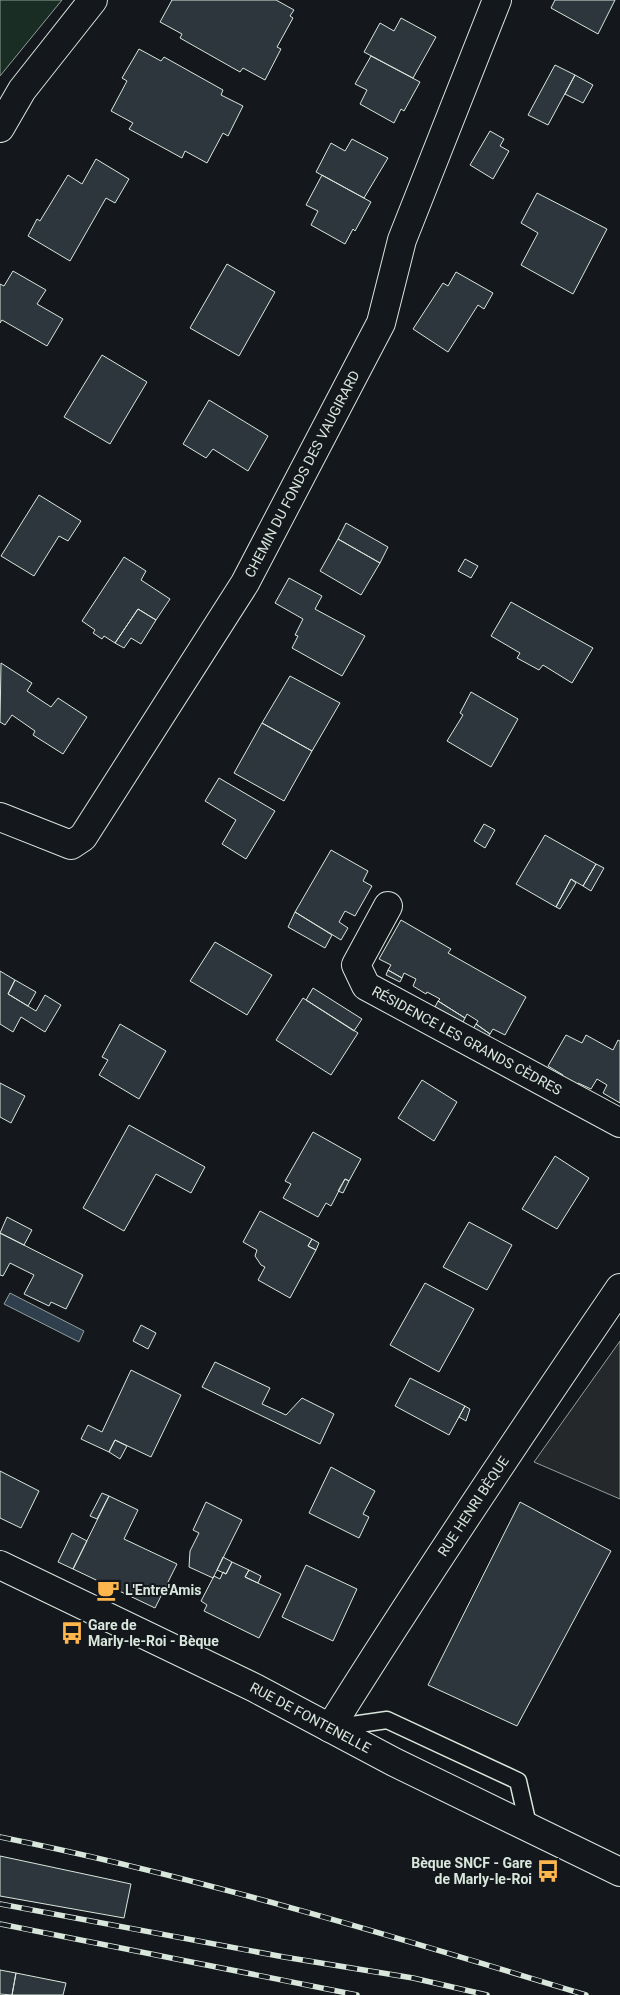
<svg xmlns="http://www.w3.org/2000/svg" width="620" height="1995" viewBox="0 0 620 1995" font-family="Roboto,sans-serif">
	<rect width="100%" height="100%" fill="#14181c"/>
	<path fill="#1a2d24" stroke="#939e99" d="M 0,0 L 62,0 L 0,76 Z"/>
	<path fill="#24282b" stroke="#939e99" d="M 620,1341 L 620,1499 L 534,1462 Z"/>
	<path fill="#2f3f4d" stroke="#939e99" d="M 10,1293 L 84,1331 L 79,1342 L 4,1304 Z"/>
	<path fill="#2c363c" stroke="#d8e6dc" d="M 172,0 L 276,0 L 294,10 L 290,16 L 293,18 L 277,47 L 281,49 L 265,80 L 243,68 L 240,72 L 180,38 L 182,34 L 160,22 Z
		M 555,0 L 615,0 L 598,34 L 551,8 Z
		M 401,18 L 436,37 L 413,78 L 364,52 L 380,23 L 394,31 Z
		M 139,49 L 161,61 L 164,57 L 223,90 L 221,95 L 243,106 L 228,136 L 223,133 L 207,163 L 185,151 L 182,158 L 129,129 L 133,123 L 111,111 L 127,81 L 122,78 Z
		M 371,56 L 420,82 L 404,111 L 401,109 L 394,123 L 360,104 L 367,90 L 355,84 Z
		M 555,65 L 575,75 L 548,125 L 528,115 Z
		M 575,75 L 593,85 L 583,103 L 565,94 Z
		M 490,131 L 504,139 L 500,146 L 509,151 L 493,179 L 470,165 Z
		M 352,139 L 388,158 L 364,198 L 316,172 L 331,143 L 345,151 Z
		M 96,159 L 129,179 L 115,203 L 106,198 L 70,261 L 28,236 L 37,219 L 40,221 L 68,175 L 82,184 Z
		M 322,175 L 371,202 L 355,231 L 353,229 L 345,244 L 311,225 L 318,211 L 306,205 Z
		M 537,193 L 607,229 L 573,294 L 521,265 L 538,233 L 521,223 Z
		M 227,264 L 275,292 L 239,356 L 190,328 Z
		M 13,271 L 46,290 L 37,304 L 63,319 L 47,346 L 2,320 L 0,323 L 0,284 L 4,286 Z
		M 456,272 L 493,293 L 484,309 L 478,305 L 448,352 L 413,329 L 443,283 L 448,286 Z
		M 102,355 L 147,382 L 110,444 L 64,417 Z
		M 209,400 L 268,436 L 248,471 L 213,449 L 206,458 L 183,444 Z
		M 39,495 L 81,521 L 68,541 L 59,536 L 34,576 L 1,556 Z
		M 346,523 L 388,547 L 380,563 L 338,539 Z
		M 338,539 L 380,563 L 361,595 L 320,571 Z
		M 124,557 L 146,571 L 141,580 L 170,599 L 156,620 L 138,609 L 115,643 L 104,636 L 102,639 L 93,633 L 95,630 L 82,621 Z
		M 465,559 L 478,566 L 471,578 L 458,571 Z
		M 289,578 L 322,596 L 315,609 L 365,636 L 342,676 L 292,648 L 298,636 L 295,635 L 303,619 L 275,603 Z
		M 511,602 L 593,648 L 572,683 L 543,665 L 539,670 L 517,658 L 520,653 L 491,636 Z
		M 138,609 L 156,620 L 141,644 L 131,638 L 124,648 L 115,643 Z
		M 1,663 L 32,683 L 27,691 L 51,707 L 58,698 L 87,717 L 63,754 L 33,735 L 35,731 L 12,715 L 5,725 L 0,722 Z
		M 290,676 L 340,703 L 312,751 L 262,723 Z
		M 471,692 L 518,719 L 491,767 L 447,741 L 463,715 L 460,713 Z
		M 262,723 L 312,751 L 284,801 L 234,773 Z
		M 219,778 L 275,811 L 246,859 L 222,844 L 236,820 L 205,801 Z
		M 484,824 L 495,830 L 485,848 L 474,841 Z
		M 545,835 L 596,864 L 583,886 L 571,879 L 556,907 L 516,884 Z
		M 331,850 L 368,871 L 363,881 L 372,886 L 355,916 L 345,911 L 339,922 L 348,928 L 341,940 L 295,912 Z
		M 596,864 L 604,868 L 591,891 L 583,886 Z
		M 571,879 L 576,883 L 560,909 L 556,907 Z
		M 295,912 L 332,935 L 325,948 L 288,927 Z
		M 401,920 L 451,949 L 448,953 L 526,997 L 505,1035 L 493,1029 L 490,1034 L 476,1024 L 478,1021 L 467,1014 L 465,1018 L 438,1001 L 440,999 L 427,992 L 426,994 L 413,986 L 416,979 L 404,973 L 402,978 L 388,970 L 391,965 L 379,959 Z
		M 215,942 L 272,975 L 247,1015 L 190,981 Z
		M 388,970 L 402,978 L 400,982 L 386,975 Z
		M 0,971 L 15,980 L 8,994 L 36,1011 L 45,995 L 61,1005 L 45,1032 L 21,1017 L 13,1032 L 0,1024 Z
		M 15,980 L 36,992 L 28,1006 L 8,994 Z
		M 313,988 L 362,1019 L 354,1031 L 306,1000 Z
		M 303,998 L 358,1033 L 331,1075 L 276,1040 Z
		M 438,1001 L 465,1018 L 463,1022 L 435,1007 Z
		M 120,1024 L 166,1051 L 139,1099 L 99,1075 L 108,1060 L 102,1057 Z
		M 476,1024 L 490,1034 L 488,1037 L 473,1029 Z
		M 566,1035 L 582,1043 L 586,1035 L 613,1050 L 618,1040 L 620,1041 L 620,1103 L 603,1093 L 607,1085 L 597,1079 L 591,1089 L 578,1083 L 576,1086 L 562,1077 L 563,1075 L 548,1066 Z
		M 422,1080 L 457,1102 L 434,1141 L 398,1118 Z
		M 0,1083 L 25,1096 L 11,1123 L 0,1117 Z
		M 129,1125 L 205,1167 L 191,1193 L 156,1174 L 124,1231 L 83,1208 Z
		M 313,1132 L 361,1159 L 349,1181 L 345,1179 L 331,1206 L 326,1203 L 318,1217 L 283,1198 L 291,1184 L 285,1181 Z
		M 555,1156 L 589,1178 L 557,1229 L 522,1209 Z
		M 345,1179 L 349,1181 L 343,1193 L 338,1191 Z
		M 260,1211 L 312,1239 L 308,1246 L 316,1250 L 290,1298 L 258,1280 L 265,1267 L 261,1265 L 255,1256 L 257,1250 L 243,1242 Z
		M 7,1217 L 32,1230 L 24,1245 L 0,1233 Z
		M 469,1222 L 512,1245 L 487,1290 L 443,1267 Z
		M 0,1233 L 83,1275 L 66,1309 L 51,1302 L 49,1306 L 24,1294 L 34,1275 L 10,1263 L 3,1276 L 0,1275 Z
		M 312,1239 L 319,1243 L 316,1250 L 308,1246 Z
		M 425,1283 L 474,1309 L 439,1372 L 390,1345 Z
		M 141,1325 L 156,1333 L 148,1349 L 133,1341 Z
		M 215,1362 L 270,1388 L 262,1404 L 286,1415 L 302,1398 L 334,1414 L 320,1444 L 202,1387 Z
		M 131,1370 L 181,1395 L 151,1457 L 115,1440 L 109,1452 L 81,1439 L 88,1425 L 102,1432 Z
		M 410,1378 L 465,1406 L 449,1435 L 395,1406 Z
		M 465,1406 L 470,1409 L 466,1421 L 459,1417 Z
		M 115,1440 L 127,1446 L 120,1459 L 109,1452 Z
		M 331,1467 L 375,1491 L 363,1514 L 369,1517 L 359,1538 L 309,1513 Z
		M 0,1471 L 39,1491 L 21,1528 L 0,1518 Z
		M 102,1493 L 109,1496 L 97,1519 L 90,1516 Z
		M 109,1496 L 138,1510 L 124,1539 L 177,1564 L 155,1608 L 73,1569 Z
		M 206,1502 L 242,1520 L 213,1578 L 189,1567 L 190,1551 L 199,1533 L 193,1530 Z
		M 520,1502 L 611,1551 L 517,1726 L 428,1685 Z
		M 72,1533 L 87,1541 L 73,1569 L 58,1562 Z
		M 223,1557 L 232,1562 L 226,1574 L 217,1570 Z
		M 232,1562 L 249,1570 L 245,1577 L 281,1594 L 259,1638 L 204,1611 L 207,1605 L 201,1601 L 214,1576 L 220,1579 L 223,1572 L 226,1574 Z
		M 306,1565 L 357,1589 L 333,1641 L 282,1617 Z
		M 249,1570 L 261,1576 L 258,1583 L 245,1577 Z
		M 0,1856 L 131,1884 L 124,1918 L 0,1896 Z
		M 0,1970 L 16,1973 L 12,1995 L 0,1994 Z
		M 16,1973 L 66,1983 L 63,1995 L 12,1995 Z"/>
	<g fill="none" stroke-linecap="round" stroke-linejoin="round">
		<defs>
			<path id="lane" d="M 331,1728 L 387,1720 L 518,1781 L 529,1829"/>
			<g id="street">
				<path d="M 0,128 L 22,90 L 93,0"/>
				<path id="s1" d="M 0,817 L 71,845 L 83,837 L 245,583 L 381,323 L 402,240 L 497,0"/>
				<path id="s2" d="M 388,906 L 356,965 L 366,986 L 620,1123"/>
				<path id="s3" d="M 0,1565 L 255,1688 L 394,1762 L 620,1872"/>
				<path id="s4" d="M 330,1728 C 423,1579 521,1433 620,1288"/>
			</g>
		</defs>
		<use href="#lane" stroke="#d8e6dc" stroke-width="19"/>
		<use href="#street" stroke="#d8e6dc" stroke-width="30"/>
		<use href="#lane" stroke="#14181c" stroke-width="16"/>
		<use href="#street" stroke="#14181c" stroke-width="28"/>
		<defs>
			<path id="rail" d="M 0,1837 C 198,1877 393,1936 586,1995
				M 0,1904 L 284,1957 L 413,1978 L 487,1995
				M 0,1924 L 357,1995"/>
		</defs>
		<use href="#rail" stroke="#d8e6dc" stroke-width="5.5"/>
		<use href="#rail" stroke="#14181c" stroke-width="4" stroke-dasharray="11" stroke-linecap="butt"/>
	</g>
	<defs>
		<symbol id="cafe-bare" viewBox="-9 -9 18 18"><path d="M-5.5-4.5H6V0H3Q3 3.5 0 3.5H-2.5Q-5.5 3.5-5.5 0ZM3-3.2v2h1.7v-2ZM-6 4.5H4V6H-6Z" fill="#ffb74d" stroke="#14181c" stroke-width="2.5" paint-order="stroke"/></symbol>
		<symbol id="bus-bare" viewBox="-9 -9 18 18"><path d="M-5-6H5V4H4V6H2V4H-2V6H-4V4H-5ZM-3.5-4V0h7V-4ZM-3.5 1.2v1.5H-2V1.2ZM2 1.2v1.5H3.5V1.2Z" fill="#ffb74d" stroke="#14181c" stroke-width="2.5" paint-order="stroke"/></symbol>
	</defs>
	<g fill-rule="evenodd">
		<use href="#cafe-bare" x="92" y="1574" width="32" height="32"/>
		<use href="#bus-bare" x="56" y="1617" width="32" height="32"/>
		<use href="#bus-bare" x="532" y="1855" width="32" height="32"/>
	</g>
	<g text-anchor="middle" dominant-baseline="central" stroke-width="4" stroke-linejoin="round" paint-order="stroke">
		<g font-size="14" fill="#d8e6dc" stroke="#14181c">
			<text stroke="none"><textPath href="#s1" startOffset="515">CHEMIN DU FONDS DES VAUGIRARD</textPath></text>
			<text stroke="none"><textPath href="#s2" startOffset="205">RÉSIDENCE LES GRANDS CÈDRES</textPath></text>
			<text stroke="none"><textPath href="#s4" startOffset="264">RUE HENRI BÈQUE</textPath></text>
			<text stroke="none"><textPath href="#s3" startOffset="346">RUE DE FONTENELLE</textPath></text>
		</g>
		<g font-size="14" font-weight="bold" fill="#d8e6dc" stroke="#14181c" text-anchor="start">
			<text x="125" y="1590">L'Entre'Amis</text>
			<text x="88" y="1625">Gare de<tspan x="88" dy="16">Marly-le-Roi - Bèque</tspan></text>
			<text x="532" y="1863" text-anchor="end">Bèque SNCF - Gare<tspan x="532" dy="16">de Marly-le-Roi</tspan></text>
		</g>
	</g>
</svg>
